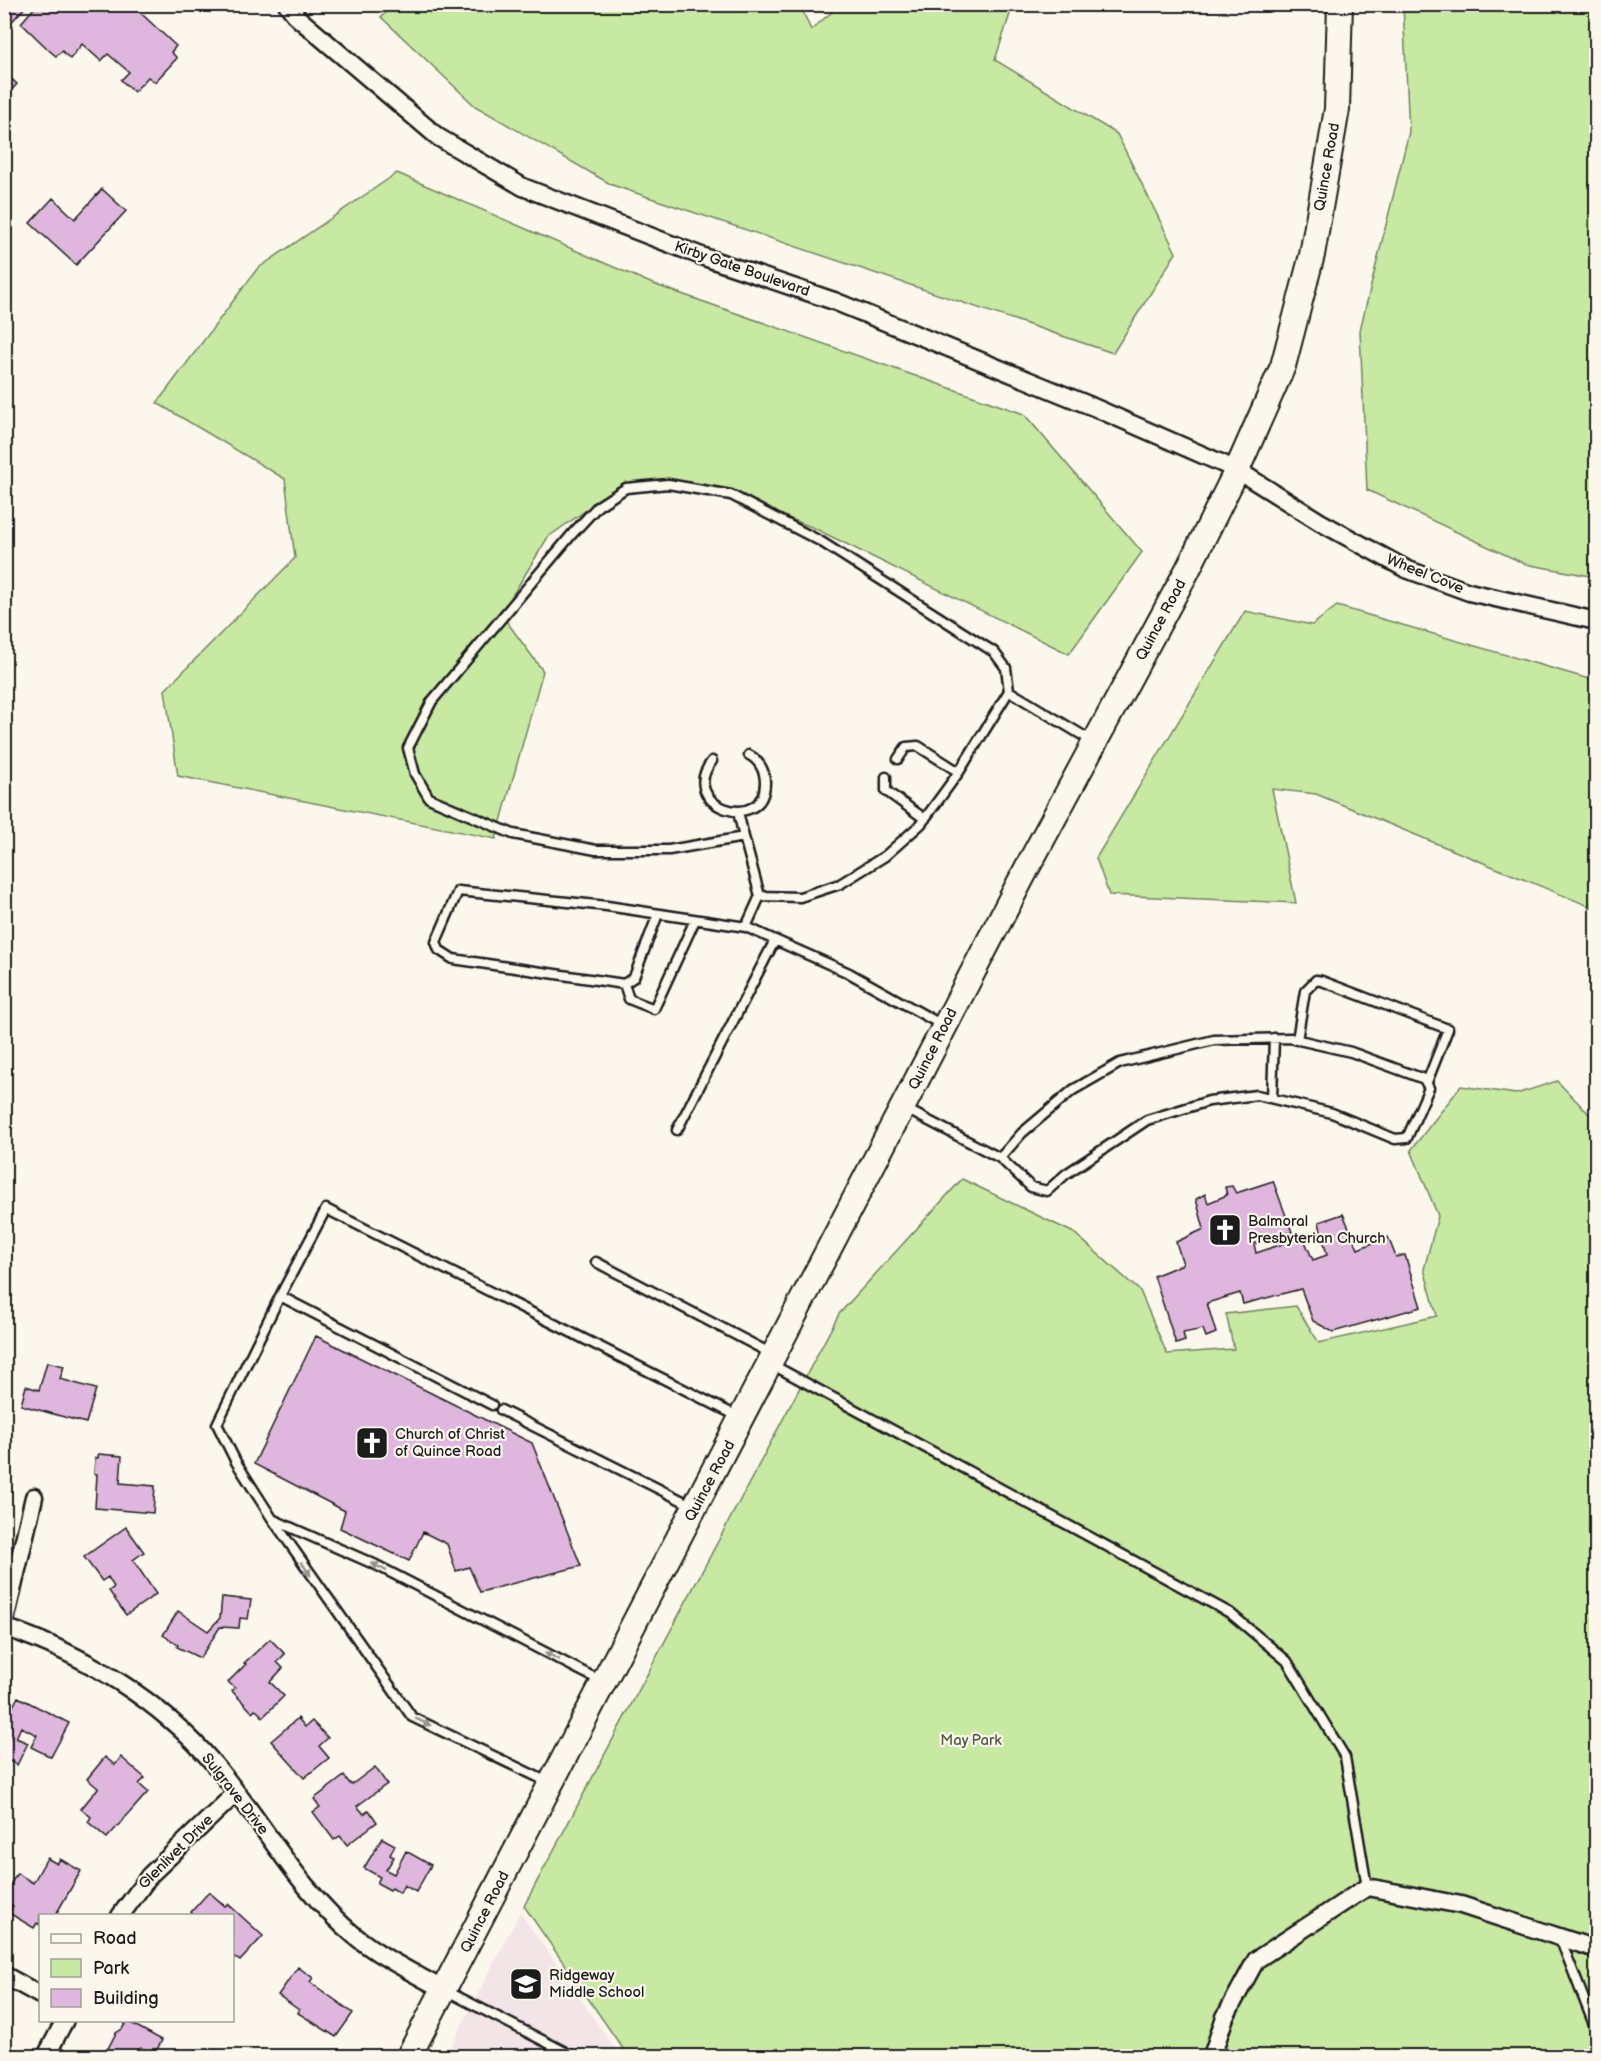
<svg xmlns="http://www.w3.org/2000/svg" width="1601" height="2061" viewBox="0 0 1601 2061" font-family="'Balsamiq Sans',sans-serif">
	<rect width="100%" height="100%" fill="#fbf7ec"/>
	<filter id="ink" filterUnits="userSpaceOnUse"><feTurbulence type="fractalNoise" baseFrequency=".0167" numOctaves="2"/><feDisplacementMap in="SourceGraphic" scale="12" xChannelSelector="R" yChannelSelector="G"/><feConvolveMatrix kernelMatrix="1 2 1 2 8 2 1 2 1" color-interpolation-filters="sRGB"/></filter>
	<g filter="url(#ink)">
		<path fill="#f3e4e8" d="M 520,1912 L 620,2056 L 446,2056 Z"/>
		<path fill="#c7e9a2" stroke="#72825f" stroke-width="1.5" d="M 397,4 L 800,5 L 811,30 L 840,5 L 1013,5 L 995,60 L 1117,134 L 1176,253 L 1113,353 L 612,185 L 475,106 L 381,17 Z
			M 1403,5 L 1596,5 L 1596,577 L 1525,564 L 1367,490 L 1360,330 L 1409,132 Z
			M 397,173 L 653,284 L 1024,414 L 1142,552 L 1069,654 L 814,528 L 716,490 L 625,490 L 591,507 L 548,537 L 501,614 L 543,671 L 496,839 L 178,776 L 165,690 L 295,558 L 285,479 L 157,403 L 257,269 Z
			M 1337,606 L 1596,681 L 1596,909 L 1316,794 L 1272,789 L 1296,903 L 1109,895 L 1096,858 L 1245,611 L 1312,625 Z
			M 1557,1081 L 1590,1115 L 1596,1102 L 1596,2056 L 628,2056 L 524,1906 L 839,1314 L 962,1179 L 1074,1233 L 1140,1291 L 1167,1354 L 1234,1349 L 1226,1314 L 1296,1306 L 1319,1343 L 1437,1316 L 1424,1269 L 1438,1216 L 1411,1150 L 1461,1086 L 1516,1094 Z"/>
		<path fill="#dfb6de" stroke="#1c1c1c" stroke-width="1.5" d="M 4,4 L 28,4 L 4,30 Z
			M 33,4 L 131,4 L 176,46 L 171,52 L 177,58 L 155,82 L 148,77 L 134,92 L 121,80 L 129,72 L 108,54 L 101,61 L 82,44 L 70,59 L 62,51 L 56,56 L 51,52 L 21,23 L 35,7 Z
			M 4,72 L 17,84 L 4,98 Z
			M 102,189 L 126,211 L 76,265 L 30,223 L 53,198 L 75,219 Z
			M 1273,1181 L 1292,1232 L 1254,1244 L 1256,1253 L 1303,1237 L 1313,1260 L 1327,1255 L 1319,1222 L 1343,1214 L 1358,1249 L 1388,1237 L 1396,1257 L 1405,1255 L 1421,1307 L 1333,1332 L 1313,1321 L 1301,1289 L 1243,1304 L 1240,1293 L 1207,1303 L 1216,1333 L 1206,1337 L 1203,1329 L 1183,1333 L 1185,1341 L 1176,1344 L 1154,1276 L 1183,1264 L 1176,1242 L 1204,1229 L 1196,1199 L 1205,1194 L 1208,1203 L 1227,1195 L 1225,1187 L 1232,1186 L 1236,1193 Z
			M 316,1336 L 532,1443 L 581,1566 L 480,1592 L 469,1567 L 456,1571 L 447,1544 L 423,1532 L 409,1561 L 340,1528 L 345,1511 L 254,1464 Z
			M 47,1362 L 64,1366 L 60,1379 L 96,1389 L 86,1423 L 21,1405 L 26,1386 L 39,1390 Z
			M 98,1454 L 122,1456 L 120,1483 L 155,1486 L 153,1513 L 95,1508 L 97,1474 L 94,1474 L 95,1458 L 98,1458 Z
			M 126,1527 L 144,1552 L 133,1560 L 156,1594 L 126,1615 L 109,1591 L 114,1587 L 108,1577 L 102,1581 L 84,1557 Z
			M 222,1597 L 251,1600 L 248,1619 L 240,1618 L 239,1628 L 220,1627 L 200,1658 L 177,1647 L 178,1645 L 163,1635 L 178,1611 L 208,1631 L 220,1618 Z
			M 270,1639 L 285,1654 L 277,1662 L 283,1668 L 270,1682 L 284,1696 L 263,1717 L 255,1709 L 252,1712 L 232,1691 L 235,1688 L 228,1682 L 246,1664 L 244,1663 Z
			M 18,1697 L 69,1723 L 51,1757 L 31,1747 L 37,1735 L 21,1727 L 16,1738 L 28,1743 L 17,1765 L 4,1758 L 4,1747 L 10,1736 L 4,1732 L 4,1717 L 7,1717 Z
			M 298,1718 L 305,1727 L 312,1721 L 328,1738 L 319,1746 L 329,1758 L 304,1778 L 271,1741 Z
			M 105,1757 L 115,1765 L 121,1757 L 145,1778 L 139,1784 L 148,1792 L 107,1838 L 88,1822 L 91,1817 L 81,1809 L 98,1788 L 87,1779 Z
			M 375,1767 L 387,1784 L 357,1806 L 364,1814 L 369,1810 L 377,1822 L 347,1845 L 340,1836 L 334,1840 L 313,1812 L 320,1807 L 314,1799 L 344,1776 L 351,1785 Z
			M 382,1838 L 395,1845 L 390,1855 L 394,1857 L 386,1870 L 394,1874 L 406,1851 L 431,1865 L 416,1892 L 404,1885 L 400,1893 L 392,1888 L 390,1890 L 377,1883 L 380,1877 L 364,1868 Z
			M 47,1858 L 57,1864 L 60,1859 L 81,1871 L 55,1916 L 40,1916 L 40,1925 L 37,1923 L 34,1928 L 9,1913 L 13,1906 L 4,1902 L 4,1895 L 17,1873 L 33,1883 Z
			M 209,1892 L 225,1906 L 228,1904 L 263,1936 L 240,1961 L 232,1955 L 232,1916 L 194,1916 L 191,1912 Z
			M 298,1967 L 313,1978 L 310,1982 L 353,2013 L 336,2037 L 298,2013 L 299,2010 L 278,1995 Z
			M 127,2021 L 162,2040 L 154,2055 L 141,2048 L 136,2056 L 104,2056 L 116,2033 L 122,2029 Z"/>
		<g fill="none" stroke-linecap="round" stroke-linejoin="round">
			<defs>
				<path id="lane" d="M 898,759 L 906,747 L 918,746 L 959,772
					M 712,761 C 676,806 765,836 765,782 C 765,771 759,760 749,755
					M 886,777 L 886,791 L 925,819
					M 738,812 L 744,837
					M 760,896 L 800,897 L 840,884 L 885,856 L 921,824 L 959,772 L 1009,691
					M 658,914 L 634,977 L 624,984 L 453,959 L 439,950 L 436,942 L 458,891 L 607,906 L 746,927 L 849,973 L 942,1025
					M 746,927 L 760,896 L 744,837 L 669,850 L 596,850 L 513,834 L 429,798 L 415,774 L 408,748 L 432,701 L 573,533 L 598,506 L 626,488 L 668,484 L 731,495 L 820,541 L 994,652 L 1006,668 L 1009,691 L 1092,741
					M 624,984 L 629,999 L 654,1009 L 695,920
					M 1297,1040 L 1305,991 L 1316,980 L 1322,981 L 1448,1029 L 1427,1082
					M 1272,1098 L 1274,1038
					M 904,1108 L 1000,1158 L 1022,1133 L 1073,1090 L 1120,1063 L 1214,1040 L 1290,1038 L 1351,1052 L 1424,1079 L 1429,1088 L 1407,1138 L 1395,1139 L 1332,1113 L 1257,1095 L 1209,1101 L 1147,1120 L 1066,1174 L 1047,1191 L 1031,1187 L 1000,1158
					M 677,1130 L 775,940
					M 596,1262 L 772,1354
					M 280,1296 L 326,1209 L 739,1417
					M 771,1364 L 1230,1613 L 1287,1661 L 1345,1757 L 1367,1887
					M 492,1405 L 280,1296 L 217,1424 L 236,1462 L 273,1520 L 412,1717 L 548,1782
					M 501,1410 L 693,1506
					M 274,1520 L 376,1565 L 601,1681
					M 1560,1938 L 1596,2030
					M 445,1990 L 573,2056"/>
				<path id="street" d="M 287,4 L 298,18 L 438,137 L 523,187 L 704,257 L 834,301 L 1091,406 L 1237,470 L 1320,522 L 1406,569 L 1469,592 L 1596,621
					M 4,1625 L 34,1497
					M 4,1627 C 84,1654 160,1700 214,1764 C 262,1820 297,1889 355,1936 C 382,1958 414,1973 444,1990
					M 120,1916 L 150,1875 L 236,1793
					M 4,1975 L 40,1995
					M 46,2056 L 65,2020
					M 1212,2056 L 1225,2017 L 1256,1960 L 1367,1887 L 1461,1905 L 1596,1949"/>
				<path id="secondary" d="M 409,2056 L 1027,868 L 1187,571 L 1237,470 L 1283,366 L 1312,255 L 1337,109 L 1340,4"/>
			</defs>
			<use href="#lane" stroke="#1c1c1c" stroke-width="13"/>
			<use href="#street" stroke="#1c1c1c" stroke-width="21"/>
			<use href="#secondary" stroke="#1c1c1c" stroke-width="28"/>
			<use href="#lane" stroke="#fbf7ec" stroke-width="8"/>
			<use href="#street" stroke="#fbf7ec" stroke-width="16"/>
			<use href="#secondary" stroke="#fbf7ec" stroke-width="24"/>
		</g>
		<defs><path id="oneway-solid" d="M-6-.8H1V-3.2L6.5 0L1 3.2V.8H-6Z" transform="scale(1.5)"/></defs>
		<g fill="#97948e">
			<use href="#oneway-solid" transform="translate(379 1567) rotate(-153)"/>
			<use href="#oneway-solid" transform="translate(306 1569) rotate(56)"/>
			<use href="#oneway-solid" transform="translate(552 1656) rotate(-153)"/>
			<use href="#oneway-solid" transform="translate(423 1722) rotate(25)"/>
		</g>
	</g>
	<defs>
		<symbol id="church-square" viewBox="-11 -11 22 22"><rect x="-9" y="-9" width="18" height="18" rx="4" fill="#1c1c1c" stroke="#fbf7ec"/><path d="M-1.2-6h2.4v3.5h3.3v2.4h-3.3V6h-2.4V-.1h-3.3v-2.4h3.3Z" fill="#fff"/></symbol>
		<symbol id="school-square" viewBox="-11 -11 22 22"><rect x="-9" y="-9" width="18" height="18" rx="4" fill="#1c1c1c" stroke="#fbf7ec"/><path d="M0-5L7-2L0 1L-7-2ZM-4 1L0 2.5L4 1V4Q0 6-4 4Z" fill="#fff"/></symbol>
	</defs>
	<g fill-rule="evenodd">
		<use href="#church-square" x="1206" y="1211" width="38" height="38"/>
		<use href="#church-square" x="353" y="1424" width="38" height="38"/>
		<use href="#school-square" x="507" y="1965" width="38" height="38"/>
	</g>
	<g text-anchor="middle" dominant-baseline="central" stroke-width="4.5" stroke-linejoin="round" paint-order="stroke">
		<g font-size="15" fill="#1c1c1c" stroke="#fbf7ec">
			<text transform="translate(1327 167) rotate(-80)">Quince Road</text>
			<text transform="translate(742 269) rotate(19)">Kirby Gate Boulevard</text>
			<text transform="translate(1425 574) rotate(22)">Wheel Cove</text>
			<text transform="translate(1161 620) rotate(-62)">Quince Road</text>
			<text transform="translate(933 1049) rotate(-63)">Quince Road</text>
			<text transform="translate(710 1481) rotate(-62)">Quince Road</text>
			<text transform="translate(235 1794) rotate(52)">Sulgrave Drive</text>
			<text transform="translate(176 1852) rotate(-45)">Glenlivet Drive</text>
			<text transform="translate(485 1912) rotate(-63)">Quince Road</text>
		</g>
		<g font-size="15" fill="#1c1c1c" stroke="#fbf7ec" text-anchor="start">
			<text x="1248" y="1221">Balmoral<tspan x="1248" dy="17">Presbyterian Church</tspan></text>
			<text x="395" y="1434">Church of Christ<tspan x="395" dy="17">of Quince Road</tspan></text>
			<text x="549" y="1975">Ridgeway<tspan x="549" dy="17">Middle School</tspan></text>
		</g>
		<g font-size="15" fill="#4f5a44" stroke="#fbf7ec">
			<text x="971" y="1740">May Park</text>
		</g>
	</g>
	<rect width="1601" height="2061" fill="none" stroke="#fbf7ec" stroke-width="24"/>
	<rect x="12" y="12" width="1577" height="2037" fill="none" stroke="#1c1c1c" stroke-width="2" filter="url(#ink)"/>
	<rect x="39" y="1914" width="195" height="108" fill="#fbf7ec" stroke="#a29f99" stroke-width="1.5"/>
	<rect x="51" y="1934" width="30" height="9" fill="#fbf7ec" stroke="#a29f99" stroke-width="1.5"/>
	<text x="93" y="1944" font-size="18" fill="#1c1c1c">Road</text>
	<rect x="51" y="1959" width="30" height="18" fill="#c7e9a2" stroke="#a29f99" stroke-width="1.5"/>
	<text x="93" y="1974" font-size="18" fill="#1c1c1c">Park</text>
	<rect x="51" y="1989" width="30" height="18" fill="#dfb6de" stroke="#a29f99" stroke-width="1.5"/>
	<text x="93" y="2004" font-size="18" fill="#1c1c1c">Building</text>
</svg>
